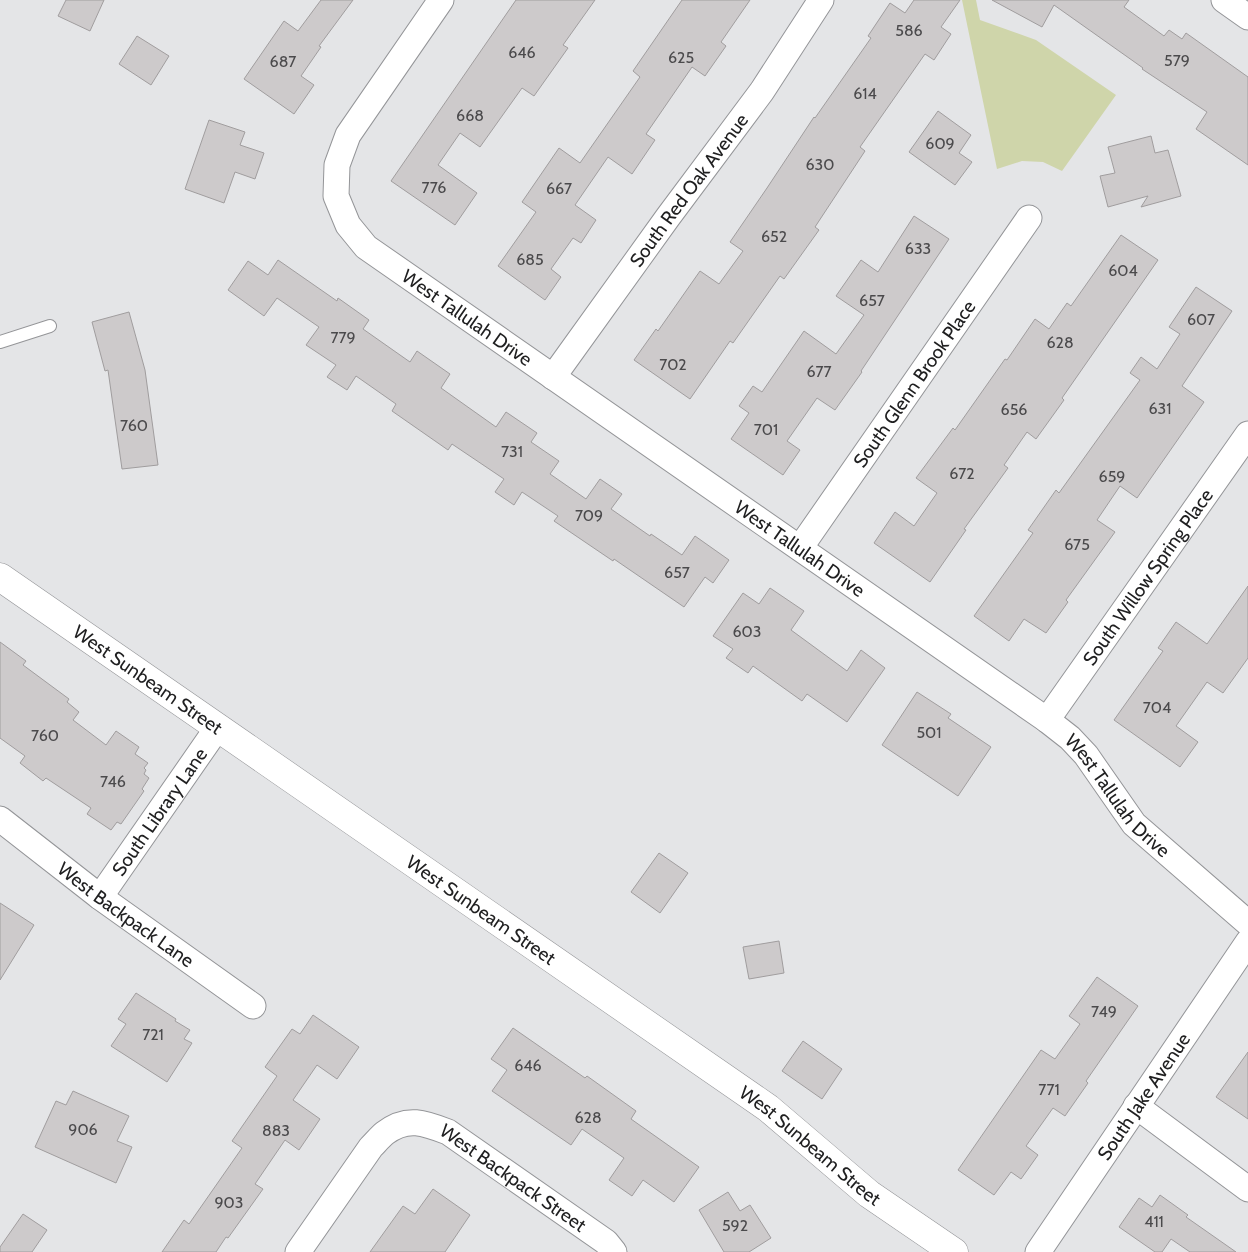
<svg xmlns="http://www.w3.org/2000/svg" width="1248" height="1252" viewBox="0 0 1248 1252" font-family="Cabin,sans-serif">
	<rect width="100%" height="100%" fill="#e4e5e7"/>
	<path fill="#cfd5aa" d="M 962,0 L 976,0 L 980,20 L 1036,40 L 1116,95 L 1062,171 L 1043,162 L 1022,161 L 997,169 Z"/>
	<path fill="#cdcacb" stroke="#a09d9e" d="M 66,0 L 104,0 L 90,31 L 58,16 Z
		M 321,0 L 353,0 L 319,46 L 321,47 L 301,76 L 314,85 L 294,114 L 244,79 L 284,21 L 298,31 Z
		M 516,0 L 595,0 L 563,45 L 568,48 L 534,96 L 522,88 L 480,147 L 460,133 L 438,165 L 477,193 L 455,225 L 391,181 Z
		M 682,0 L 750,0 L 721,42 L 726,46 L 705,76 L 692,67 L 646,134 L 655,140 L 632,174 L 608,157 L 575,205 L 596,220 L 581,243 L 573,238 L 551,269 L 561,277 L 545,300 L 498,266 L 536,212 L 522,202 L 559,148 L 580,163 L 640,77 L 633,71 Z
		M 914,0 L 960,0 L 941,27 L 951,34 L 934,60 L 925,54 L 860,147 L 865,151 L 815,227 L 819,230 L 784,279 L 780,276 L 733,343 L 730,341 L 690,399 L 634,360 L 656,329 L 658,331 L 700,271 L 719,284 L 743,251 L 730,242 L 767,188 L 814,117 L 815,118 L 871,38 L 868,36 L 890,3 L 905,13 Z
		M 992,0 L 1129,0 L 1124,7 L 1164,36 L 1169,30 L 1182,39 L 1186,33 L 1248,77 L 1248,165 L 1196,129 L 1207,112 L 1142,69 L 1143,68 L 1054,5 L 1042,27 Z
		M 137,36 L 169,56 L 151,85 L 119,64 Z
		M 938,111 L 971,135 L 959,153 L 972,162 L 955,185 L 909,152 Z
		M 209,120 L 245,132 L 240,145 L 264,153 L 255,179 L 235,172 L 224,203 L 185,189 Z
		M 1151,136 L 1155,153 L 1168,150 L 1181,196 L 1141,207 L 1148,196 L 1108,207 L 1100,176 L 1115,173 L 1108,147 Z
		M 914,216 L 949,239 L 861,371 L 862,372 L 835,410 L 817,398 L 787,441 L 800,450 L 783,475 L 731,439 L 749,413 L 739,406 L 753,386 L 762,392 L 804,331 L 836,354 L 864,315 L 836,296 L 861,260 L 878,272 Z
		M 1121,235 L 1158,260 L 1062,398 L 1064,400 L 1036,439 L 1027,432 L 1004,465 L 1008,468 L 964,529 L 966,530 L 930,582 L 874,543 L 895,512 L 914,526 L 937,493 L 916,478 L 953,428 L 955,430 L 1005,359 L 1007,360 L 1035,319 L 1049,329 L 1067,303 L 1071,306 Z
		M 278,260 L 337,301 L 338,298 L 369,320 L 363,329 L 410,362 L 417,351 L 450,374 L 441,388 L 496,427 L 506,412 L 537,433 L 531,442 L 559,461 L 550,474 L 586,499 L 600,479 L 622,494 L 611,509 L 650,536 L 651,534 L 682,555 L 695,536 L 729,560 L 713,583 L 705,577 L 684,607 L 614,559 L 613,561 L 554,521 L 558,516 L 522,492 L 514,505 L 495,492 L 504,479 L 452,444 L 448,450 L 392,411 L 396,404 L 356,376 L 347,390 L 327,377 L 336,365 L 306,345 L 319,327 L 277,298 L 264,316 L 228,290 L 248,261 L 268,275 Z
		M 1196,287 L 1232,311 L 1182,386 L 1204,402 L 1137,498 L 1120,486 L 1097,520 L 1115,532 L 1066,600 L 1068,602 L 1046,633 L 1024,619 L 1009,641 L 974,616 L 1033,533 L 1028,530 L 1056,490 L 1059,493 L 1140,380 L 1130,373 L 1141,357 L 1157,369 L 1180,334 L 1169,327 Z
		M 129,312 L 145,370 L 158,465 L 122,469 L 108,370 L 105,371 L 92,322 Z
		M 1248,586 L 1248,658 L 1223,693 L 1207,682 L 1176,726 L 1198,742 L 1180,767 L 1114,720 L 1163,651 L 1158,648 L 1176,622 L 1207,644 Z
		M 770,588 L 804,611 L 791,630 L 847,671 L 861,650 L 885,668 L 847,722 L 807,694 L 802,701 L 753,666 L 748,673 L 726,658 L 733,649 L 713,636 L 743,593 L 759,604 Z
		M 0,642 L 26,661 L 23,665 L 69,699 L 67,702 L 79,712 L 73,720 L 106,745 L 116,731 L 139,747 L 135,754 L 148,763 L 144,768 L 146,770 L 144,774 L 149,778 L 142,789 L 144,791 L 121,824 L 117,822 L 111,830 L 87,814 L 91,808 L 46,778 L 43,781 L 20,763 L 25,756 L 0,738 Z
		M 917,692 L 951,714 L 948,718 L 991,747 L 958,796 L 882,745 Z
		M 659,853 L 688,873 L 660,913 L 631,892 Z
		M 0,903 L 34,925 L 0,980 Z
		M 779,941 L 784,973 L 749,979 L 743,947 Z
		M 1097,977 L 1138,1006 L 1086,1081 L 1088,1083 L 1065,1116 L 1053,1108 L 1026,1146 L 1038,1155 L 1021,1179 L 1011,1172 L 994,1195 L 958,1170 L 1041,1050 L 1055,1059 L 1080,1024 L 1069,1016 Z
		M 136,993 L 176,1019 L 175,1021 L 190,1030 L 184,1039 L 192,1043 L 167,1082 L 111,1046 L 126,1024 L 118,1019 Z
		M 313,1015 L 359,1047 L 337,1079 L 317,1065 L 293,1100 L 320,1119 L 299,1150 L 285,1140 L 255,1184 L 263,1189 L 228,1238 L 226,1237 L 216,1252 L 162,1252 L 184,1220 L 189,1224 L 242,1148 L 232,1141 L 277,1076 L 265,1067 L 292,1029 L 300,1034 Z
		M 513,1028 L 585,1078 L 587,1076 L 636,1111 L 631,1119 L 699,1167 L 674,1202 L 643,1180 L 632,1196 L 609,1180 L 624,1158 L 582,1129 L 571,1145 L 492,1091 L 507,1070 L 491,1059 Z
		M 803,1041 L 842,1069 L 822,1099 L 782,1071 Z
		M 1248,1052 L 1248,1119 L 1216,1097 Z
		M 73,1091 L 129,1116 L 117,1141 L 132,1147 L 116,1183 L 35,1147 L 56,1101 L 66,1105 Z
		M 433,1189 L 470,1215 L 445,1252 L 370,1252 L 403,1206 L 415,1214 Z
		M 728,1192 L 740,1211 L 750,1205 L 771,1238 L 749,1252 L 724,1252 L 699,1210 Z
		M 1160,1195 L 1188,1215 L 1186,1217 L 1236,1252 L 1190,1252 L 1171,1239 L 1162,1252 L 1155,1252 L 1119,1227 L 1139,1198 L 1152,1207 Z
		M 23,1214 L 47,1230 L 32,1252 L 0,1252 L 0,1247 Z"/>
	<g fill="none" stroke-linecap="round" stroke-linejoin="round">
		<defs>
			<path id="lane" d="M 0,342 L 50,326"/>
			<g id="street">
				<path id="s1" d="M 441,0 L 348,135 L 337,165 L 336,196 L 348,225 L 366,247 L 1047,720 L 1070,738 L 1086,755 L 1134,824 L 1248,923"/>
				<path d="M 1224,0 L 1248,17"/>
				<path id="s2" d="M 553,377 L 668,217 L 762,91 L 821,0"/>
				<path id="s3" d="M 800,548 L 1029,218"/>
				<path id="s4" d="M 1047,720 L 1248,434"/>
				<path id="s5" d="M 0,819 L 100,897 L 253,1006"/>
				<path id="s6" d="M 100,897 L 218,727"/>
				<path d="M 1136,1106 L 1248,1189"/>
				<path id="s7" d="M 298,1252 L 371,1147 C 376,1142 380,1137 385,1133 C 407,1116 425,1123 448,1132 L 606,1242 L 614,1252"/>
				<path id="s8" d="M 1038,1252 L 1248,942"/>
			</g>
			<g id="secondary">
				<path id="s9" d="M 0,577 L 768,1108 L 869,1194 L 954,1252"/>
			</g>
		</defs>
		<use href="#lane" stroke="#949598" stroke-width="14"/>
		<use href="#street" stroke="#949598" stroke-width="27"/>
		<use href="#secondary" stroke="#949598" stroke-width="29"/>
		<use href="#lane" stroke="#fff" stroke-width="12"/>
		<use href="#street" stroke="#fff" stroke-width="25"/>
		<use href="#secondary" stroke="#fff" stroke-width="28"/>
	</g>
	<g text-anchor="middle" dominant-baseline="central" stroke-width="4" stroke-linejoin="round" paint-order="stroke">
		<g font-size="16" fill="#4b4a4c">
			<text x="909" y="30">586</text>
			<text x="522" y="52">646</text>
			<text x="681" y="57">625</text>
			<text x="1177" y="60">579</text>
			<text x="283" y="61">687</text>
			<text x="865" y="93">614</text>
			<text x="470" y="115">668</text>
			<text x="940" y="143">609</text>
			<text x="820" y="164">630</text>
			<text x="434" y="187">776</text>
			<text x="559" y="188">667</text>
			<text x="774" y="236">652</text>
			<text x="918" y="248">633</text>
			<text x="530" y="259">685</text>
			<text x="1123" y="270">604</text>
			<text x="872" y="300">657</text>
			<text x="1201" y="319">607</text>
			<text x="343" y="337">779</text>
			<text x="1060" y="342">628</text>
			<text x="673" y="364">702</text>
			<text x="819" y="371">677</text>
			<text x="1160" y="408">631</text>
			<text x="1014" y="409">656</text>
			<text x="134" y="425">760</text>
			<text x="766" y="429">701</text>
			<text x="512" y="451">731</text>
			<text x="962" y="473">672</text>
			<text x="1112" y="476">659</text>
			<text x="589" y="515">709</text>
			<text x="1077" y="544">675</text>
			<text x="677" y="572">657</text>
			<text x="747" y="631">603</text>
			<text x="1157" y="707">704</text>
			<text x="929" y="732">501</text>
			<text x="45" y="735">760</text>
			<text x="113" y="781">746</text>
			<text x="1104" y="1011">749</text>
			<text x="153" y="1034">721</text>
			<text x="528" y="1065">646</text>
			<text x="1049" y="1089">771</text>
			<text x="588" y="1117">628</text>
			<text x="83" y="1129">906</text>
			<text x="276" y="1130">883</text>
			<text x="229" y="1202">903</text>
			<text x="1154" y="1221">411</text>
			<text x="735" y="1225">592</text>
		</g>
		<g font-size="19" fill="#202021" stroke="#f1f2f5">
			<text stroke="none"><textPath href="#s2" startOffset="231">South Red Oak Avenue</textPath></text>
			<text stroke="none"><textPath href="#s1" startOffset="410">West Tallulah Drive</textPath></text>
			<text stroke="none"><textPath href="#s3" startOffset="200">South Glenn Brook Place</textPath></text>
			<text stroke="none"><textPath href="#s1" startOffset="815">West Tallulah Drive</textPath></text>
			<text stroke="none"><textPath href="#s4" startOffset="175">South Willow Spring Place</textPath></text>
			<text stroke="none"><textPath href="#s9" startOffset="180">West Sunbeam Street</textPath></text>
			<text stroke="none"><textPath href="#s1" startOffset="1220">West Tallulah Drive</textPath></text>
			<text stroke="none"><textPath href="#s6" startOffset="104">South Library Lane</textPath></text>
			<text stroke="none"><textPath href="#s9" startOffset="585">West Sunbeam Street</textPath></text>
			<text stroke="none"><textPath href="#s5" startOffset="158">West Backpack Lane</textPath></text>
			<text stroke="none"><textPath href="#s8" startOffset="188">South Jake Avenue</textPath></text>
			<text stroke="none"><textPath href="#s9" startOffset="990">West Sunbeam Street</textPath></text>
			<text stroke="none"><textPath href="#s7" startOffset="294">West Backpack Street</textPath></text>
		</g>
	</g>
</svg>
